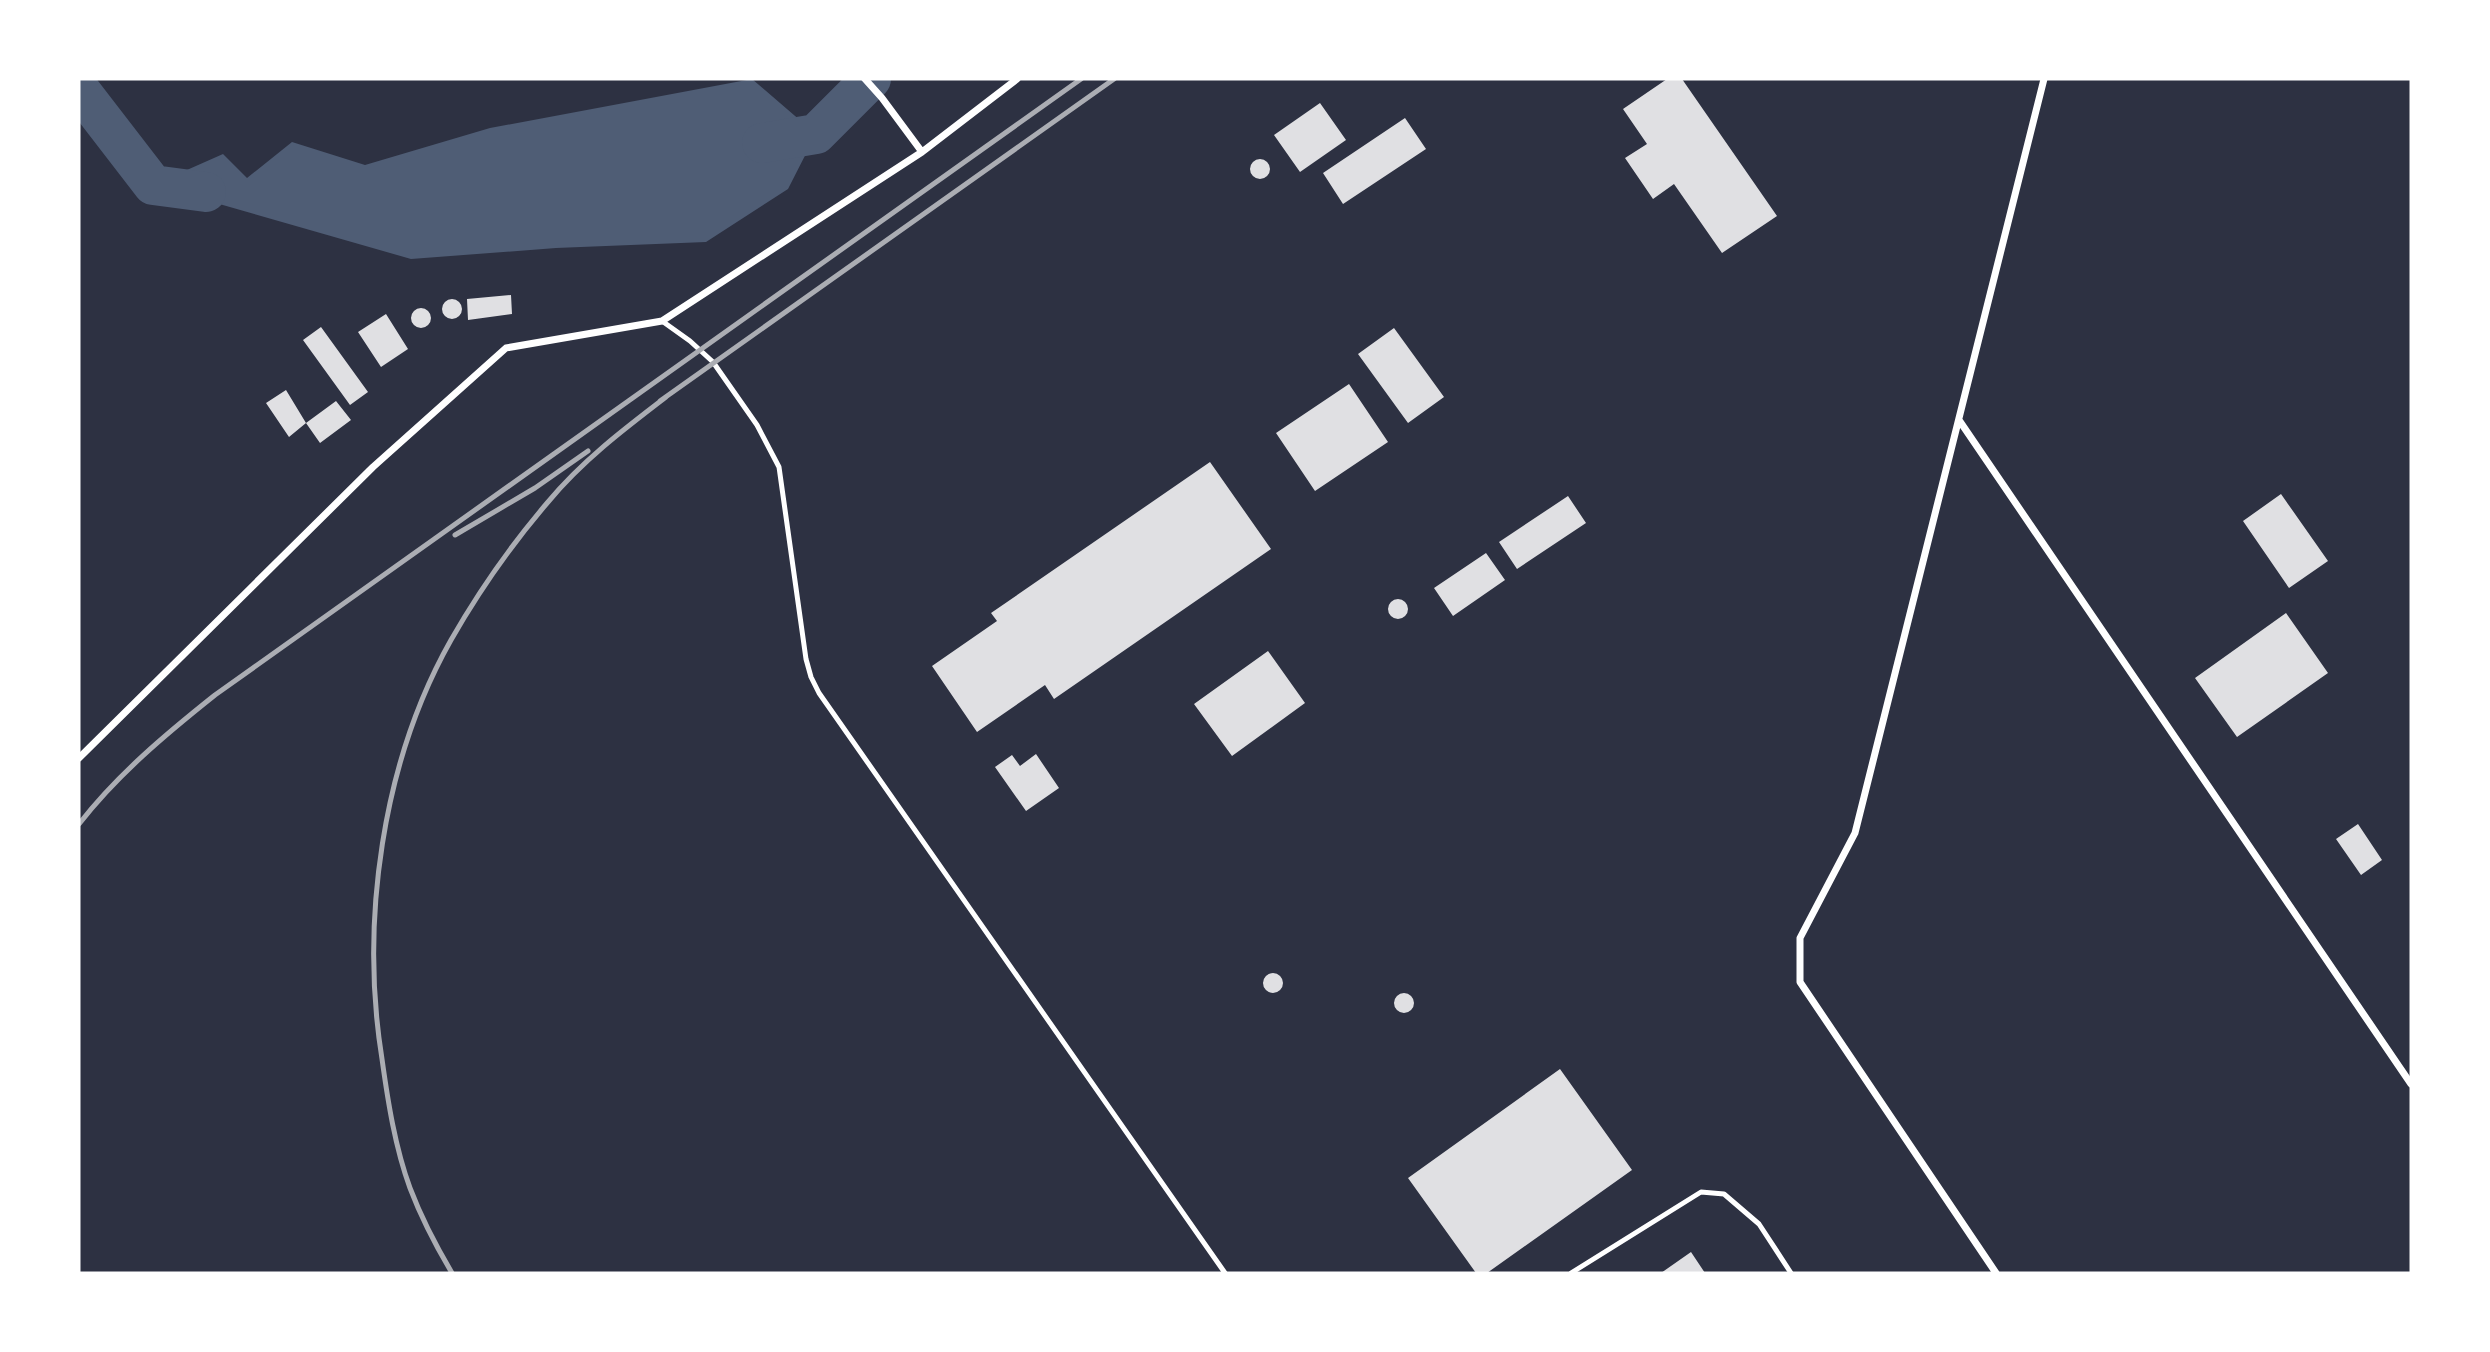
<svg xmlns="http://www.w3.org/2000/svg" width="2490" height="1352" viewBox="0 0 2490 1352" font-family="'DM Sans',sans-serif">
	<rect width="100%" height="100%" fill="#2d3142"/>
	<path fill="#4f5d75" d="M 752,79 L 816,134 L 788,189 L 706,242 L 556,248 L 411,259 L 153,185 L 223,154 L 247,178 L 292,142 L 365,165 L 490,128 Z"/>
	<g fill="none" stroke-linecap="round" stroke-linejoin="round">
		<path stroke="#4f5d75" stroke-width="40" d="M 79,89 L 153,185 L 206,192
			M 762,143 L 816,134 L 871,79"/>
	</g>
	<path fill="#e0e0e3" d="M 1667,79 L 1682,79 L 1777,216 L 1722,253 L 1674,184 L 1653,199 L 1625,158 L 1647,144 L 1623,109 Z
		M 1320,103 L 1346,140 L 1300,172 L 1274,135 Z
		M 1405,118 L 1426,149 L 1343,204 L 1323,173 Z
		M1250 169a10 10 0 1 1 20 0a10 10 0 1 1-20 0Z
		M 511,295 L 512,314 L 468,320 L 467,299 Z
		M442 309a10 10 0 1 1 20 0a10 10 0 1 1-20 0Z
		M411 318a10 10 0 1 1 20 0a10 10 0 1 1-20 0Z
		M 386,314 L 408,349 L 381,367 L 358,332 Z
		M 321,327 L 368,392 L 350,405 L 303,340 Z
		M 1394,328 L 1444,397 L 1408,423 L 1358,354 Z
		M 1349,384 L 1388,442 L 1315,491 L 1276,433 Z
		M 286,390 L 306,423 L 289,437 L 266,403 Z
		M 336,401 L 351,420 L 320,443 L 306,423 Z
		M 1210,462 L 1271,549 L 1054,699 L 1045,685 L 977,732 L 932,666 L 997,621 L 991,613 Z
		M 2281,494 L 2328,561 L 2289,588 L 2243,521 Z
		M 1568,496 L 1586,523 L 1517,569 L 1499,542 Z
		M 1486,553 L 1505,580 L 1453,616 L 1434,588 Z
		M1388 609a10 10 0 1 1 20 0a10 10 0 1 1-20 0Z
		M 2286,613 L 2328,673 L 2237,737 L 2195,678 Z
		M 1268,651 L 1305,703 L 1232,756 L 1194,704 Z
		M 1036,754 L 1059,788 L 1026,811 L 995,767 L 1012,755 L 1020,766 Z
		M 2358,824 L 2382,860 L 2361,875 L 2336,839 Z
		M1263 983a10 10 0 1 1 20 0a10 10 0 1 1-20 0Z
		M1394 1003a10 10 0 1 1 20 0a10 10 0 1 1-20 0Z
		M 1560,1069 L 1632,1170 L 1487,1273 L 1476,1273 L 1408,1178 Z
		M 1691,1252 L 1705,1273 L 1661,1273 Z"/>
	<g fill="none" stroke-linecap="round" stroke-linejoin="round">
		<path stroke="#fff" stroke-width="5" d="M 662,321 L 690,341 L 713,362 L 757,425 L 779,467 L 806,659 L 811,677 L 819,693 L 1225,1273
			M 1571,1273 L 1701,1192 L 1724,1194 L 1759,1224 L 1791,1273"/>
		<path stroke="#fff" stroke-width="7" d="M 865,79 L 882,98 L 922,152
			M 1959,420 L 2411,1084
			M 79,758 L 373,467 L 506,348 L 662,321 L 922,152 L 1017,79
			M 1996,1273 L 1800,982 L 1800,938 L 1855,833 L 2044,79"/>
		<path stroke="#abadb3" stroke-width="5" d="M 660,401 L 1114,79
			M 455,535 L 535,488 L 588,451
			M 79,824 C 118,774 166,734 215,695 L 1081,79
			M 452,1273 C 436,1246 421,1217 410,1188 C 395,1147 388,1102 382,1059 C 360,922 382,762 451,640 C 479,591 512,544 548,502 C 582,461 624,429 666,397"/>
	</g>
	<rect width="2490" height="1352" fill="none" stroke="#ffffff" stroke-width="161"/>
</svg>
